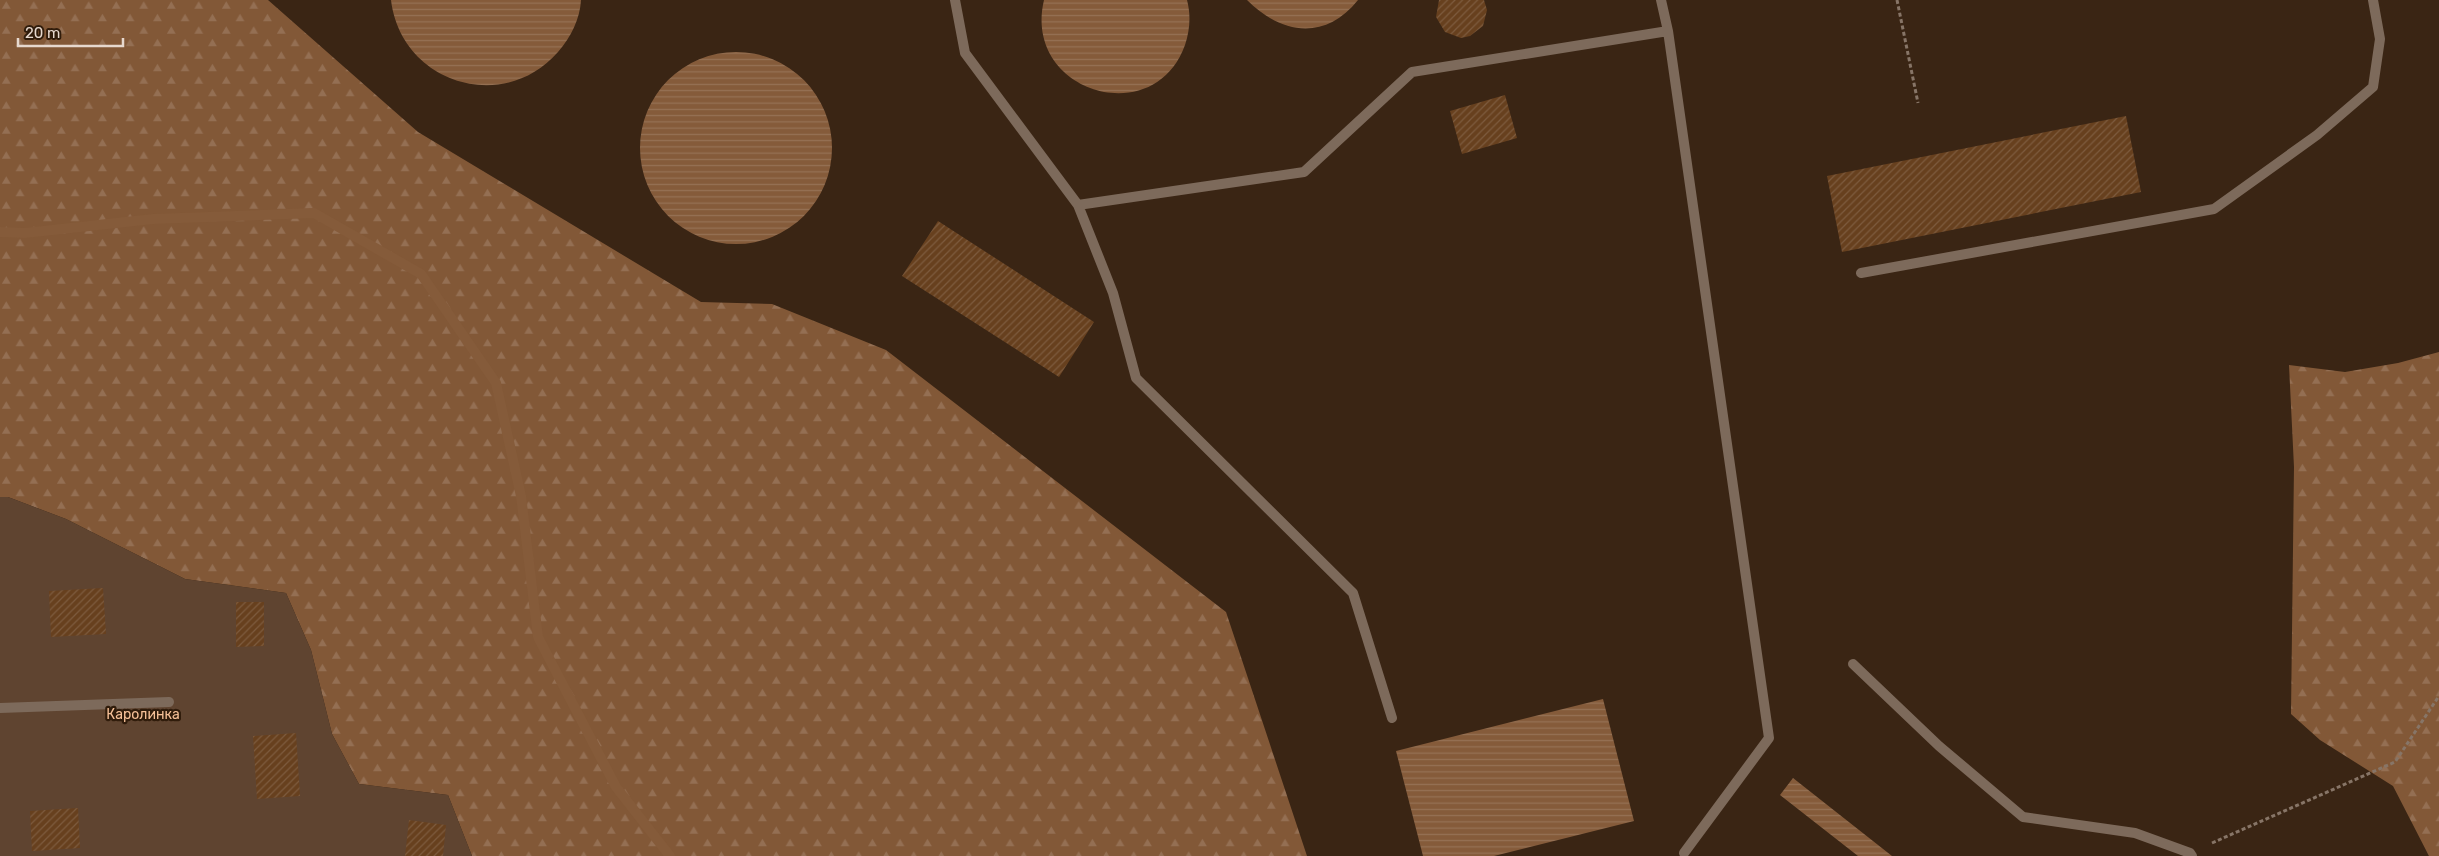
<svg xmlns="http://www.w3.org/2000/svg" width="2439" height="856" viewBox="0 0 2439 856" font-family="Rubik,sans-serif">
	<defs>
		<pattern id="forest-firs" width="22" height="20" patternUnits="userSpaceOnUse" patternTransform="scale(1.25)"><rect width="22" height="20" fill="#825837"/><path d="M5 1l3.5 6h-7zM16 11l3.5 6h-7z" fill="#946f53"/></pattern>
		<pattern id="water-rules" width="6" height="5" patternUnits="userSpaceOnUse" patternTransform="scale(1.25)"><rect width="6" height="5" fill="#855b3a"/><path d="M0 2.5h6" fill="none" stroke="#967255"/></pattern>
		<pattern id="building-hatch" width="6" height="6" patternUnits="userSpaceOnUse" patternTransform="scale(1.25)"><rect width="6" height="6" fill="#67401e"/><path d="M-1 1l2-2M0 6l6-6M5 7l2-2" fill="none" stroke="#7d5b3e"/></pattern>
	</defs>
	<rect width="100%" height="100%" fill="#3a2514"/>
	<path fill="url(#forest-firs)" d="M 0,0 L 268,0 L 418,132 L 701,302 L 772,304 L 886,350 L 1226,612 L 1307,856 L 472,856 L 448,795 L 359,784 L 332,734 L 311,650 L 286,593 L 185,579 L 66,519 L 8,497 L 0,497 Z
		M 2439,352 L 2439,856 L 2429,856 L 2393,786 L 2320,740 L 2291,714 L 2294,467 L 2289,365 L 2345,372 L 2398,363 Z"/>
	<path fill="#5f4430" d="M 0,497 L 8,497 L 66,519 L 185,579 L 286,593 L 311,650 L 332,734 L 359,784 L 448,795 L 472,856 L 0,856 Z"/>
	<path fill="url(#water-rules)" d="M 391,0 L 581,0 C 580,19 571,37 558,52 C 503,115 401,83 391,0 Z
		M 1044,0 L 1187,0 C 1191,15 1190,30 1185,45 C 1154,132 1022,92 1044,0 Z
		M 1247,0 L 1358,0 C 1325,41 1282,35 1247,0 Z
		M640 148a96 96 0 1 1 192 0a96 96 0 1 1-192 0Z
		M 1603,699 L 1634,821 L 1494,856 L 1423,856 L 1396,751 Z
		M 1793,778 L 1892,856 L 1858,856 L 1780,795 Z"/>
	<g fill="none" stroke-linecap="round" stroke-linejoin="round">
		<path stroke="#855b3a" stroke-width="10" d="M 0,232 L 25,233 L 153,219 L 314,213 L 421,274 L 496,383 L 521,496 L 538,637 L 616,787 L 670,856"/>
	</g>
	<path fill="url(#building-hatch)" d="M 1439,0 L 1484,0 L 1487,10 L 1483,26 L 1470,36 L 1461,38 L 1445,32 L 1436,17 Z
		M 1505,95 L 1517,138 L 1462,154 L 1450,111 Z
		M 2126,116 L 2141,192 L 1842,252 L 1827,176 Z
		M 938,221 L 1094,322 L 1059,377 L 902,276 Z
		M 103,588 L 106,634 L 51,637 L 49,591 Z
		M 236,602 L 264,602 L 264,646 L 236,647 Z
		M 296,733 L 300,796 L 257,799 L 253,736 Z
		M 78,808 L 80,848 L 32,851 L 30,811 Z
		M 409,820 L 446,825 L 443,856 L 405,856 Z"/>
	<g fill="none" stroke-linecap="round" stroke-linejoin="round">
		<path stroke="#877567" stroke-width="3" stroke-dasharray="4 2.5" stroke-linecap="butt" d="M 1897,0 L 1918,103
			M 2212,843 L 2395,762 L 2439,696"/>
		<path stroke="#7d6a5b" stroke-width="10" d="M 955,0 L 965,53 L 1078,205 L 1113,293 L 1136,378 L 1353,593 L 1392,718
			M 1668,31 L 1769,738 L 1684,853
			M 1078,205 L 1304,172 L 1412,72 L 1668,31 L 1661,0
			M 1861,273 L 2214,209 L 2317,135 L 2373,87 L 2380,39 L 2373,0
			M 1853,664 L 1939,746 L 2023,817 L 2135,833 L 2190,853 L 2192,856
			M 0,708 L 169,702"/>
	</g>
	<g text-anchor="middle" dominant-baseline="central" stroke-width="4.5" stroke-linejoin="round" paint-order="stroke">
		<g font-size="14" fill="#f6c097" stroke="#301c0b">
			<text x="143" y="714">Каролинка</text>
		</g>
	</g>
	<path d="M18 38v8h105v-8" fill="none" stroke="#e6d8ce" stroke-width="2.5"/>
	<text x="25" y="38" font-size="15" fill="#e6d8ce" stroke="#301c0b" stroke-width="4" paint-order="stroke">20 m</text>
</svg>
